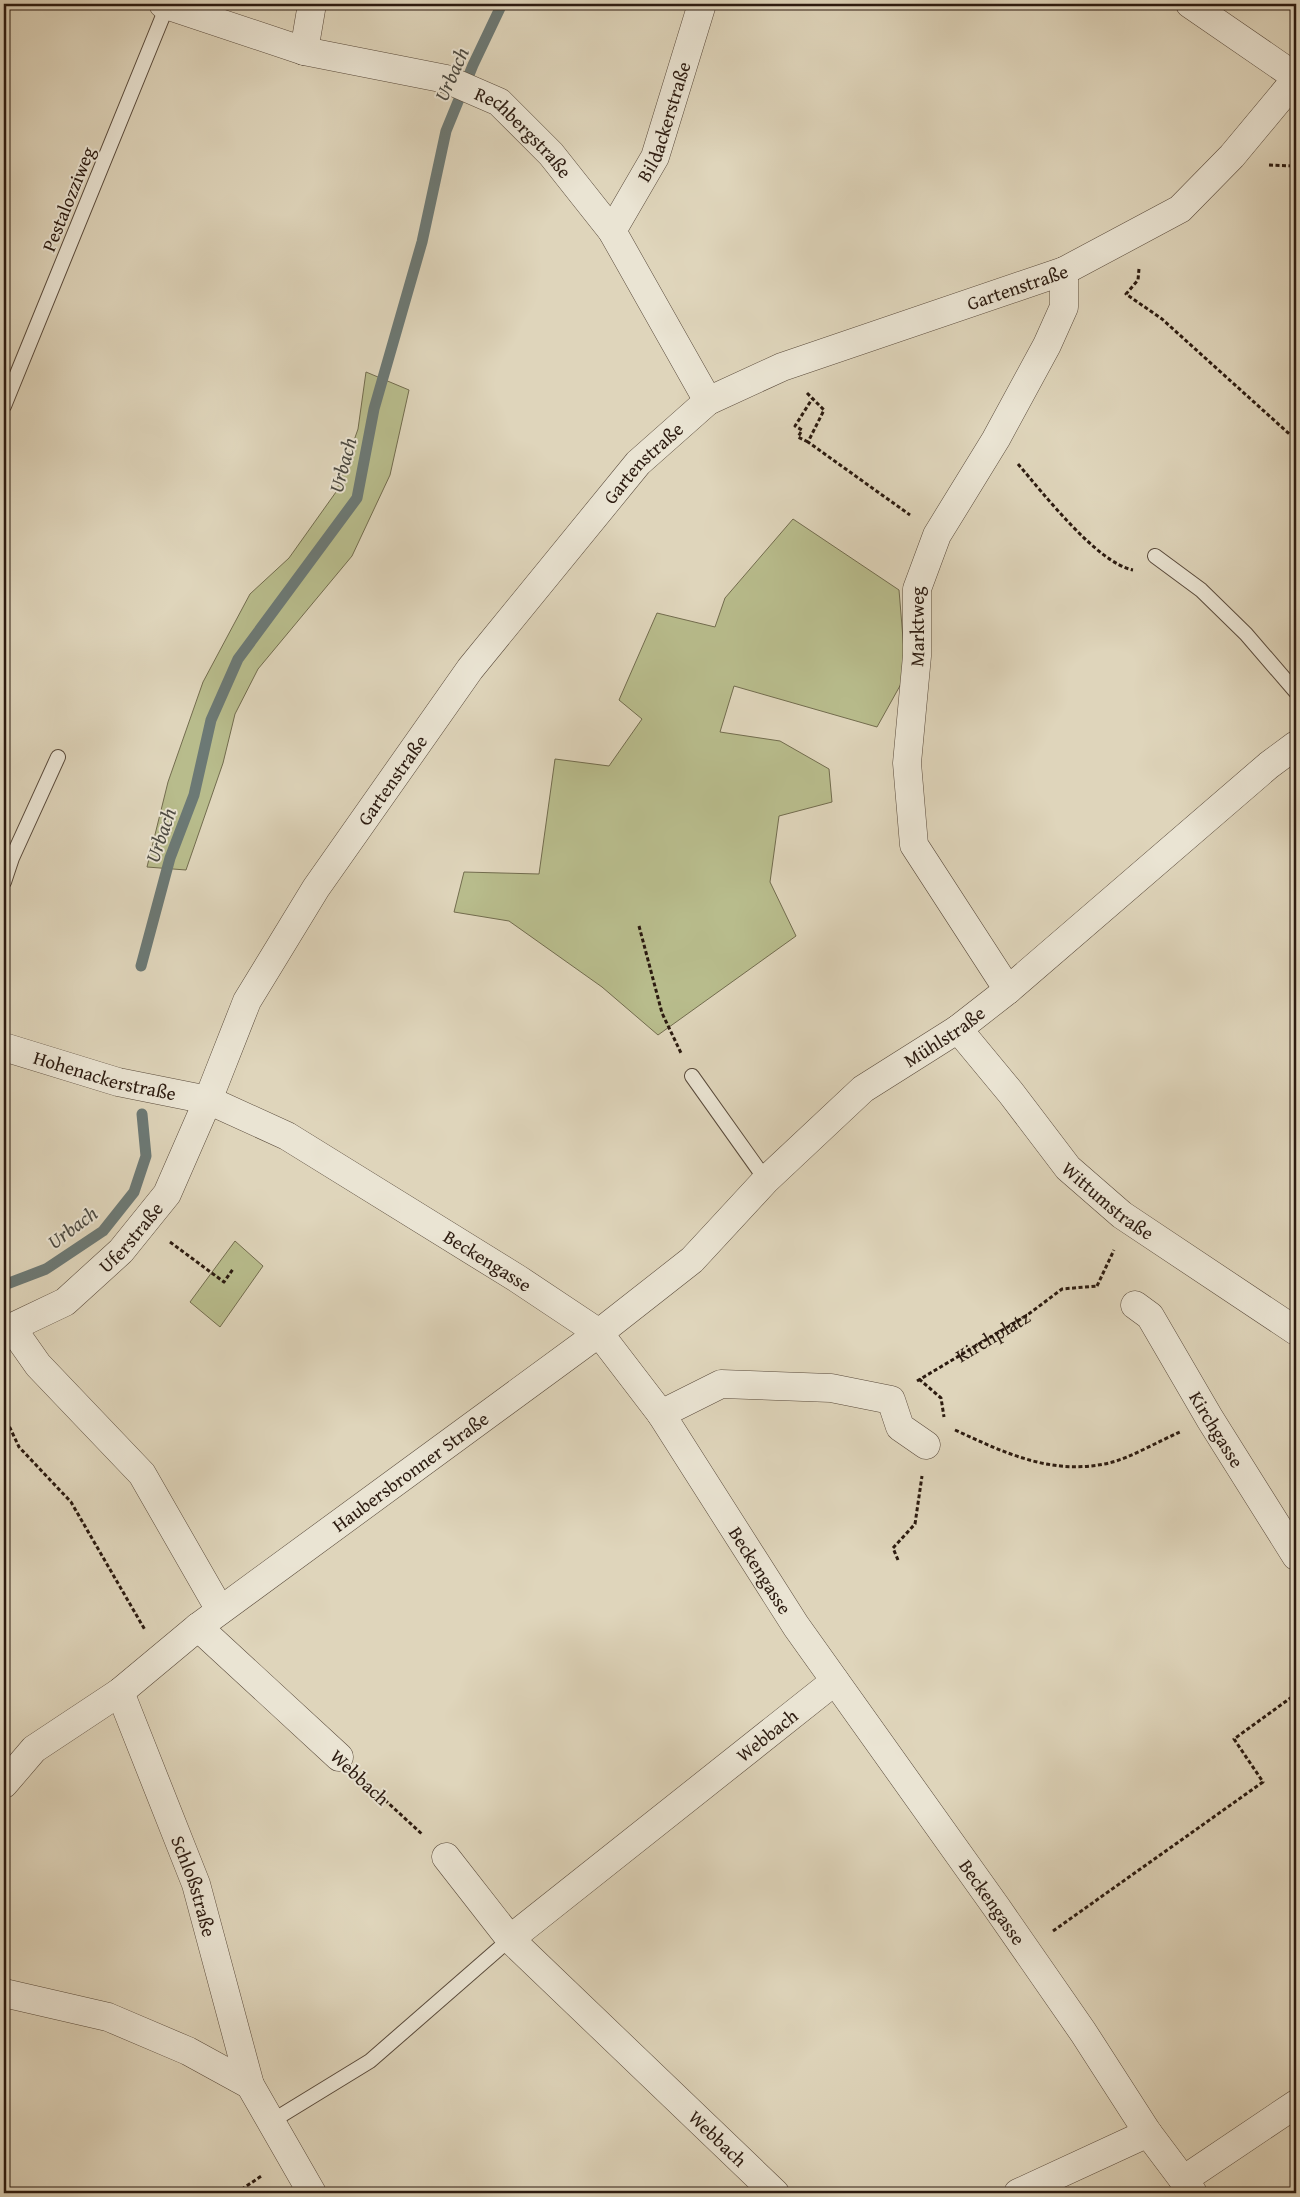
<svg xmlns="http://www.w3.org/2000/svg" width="1300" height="2197" viewBox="0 0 1300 2197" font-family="'Gentium Book Plus',serif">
	<rect width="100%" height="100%" fill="#dfd5bb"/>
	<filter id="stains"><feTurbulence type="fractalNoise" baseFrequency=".004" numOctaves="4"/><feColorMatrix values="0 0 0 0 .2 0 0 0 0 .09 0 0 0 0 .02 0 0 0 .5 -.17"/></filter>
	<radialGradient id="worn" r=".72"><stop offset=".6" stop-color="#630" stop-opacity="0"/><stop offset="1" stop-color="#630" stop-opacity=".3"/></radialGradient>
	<path fill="#b8bc8c" stroke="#726c4e" d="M 366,372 L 409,390 L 390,475 L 352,556 L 258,669 L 235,714 L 223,763 L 186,870 L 147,867 L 168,782 L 203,682 L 250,594 L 289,558 L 336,492 L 358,429 Z
		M 793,519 L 899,590 L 906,675 L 877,727 L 734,686 L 720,732 L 780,741 L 829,769 L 832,802 L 779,816 L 770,882 L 796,936 L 658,1035 L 602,987 L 509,921 L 454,912 L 464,872 L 539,874 L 555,759 L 609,766 L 642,719 L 619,700 L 657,613 L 715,627 L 725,598 Z
		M 235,1241 L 263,1266 L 220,1327 L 190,1302 Z"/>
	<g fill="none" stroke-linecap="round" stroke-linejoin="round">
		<path stroke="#6c7975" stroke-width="11" d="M 141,966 L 170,858 L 194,795 L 211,720 L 238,659 L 357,498 L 374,409 L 422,242 L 446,131 L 473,65 L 502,4
			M 4,1285 L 46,1269 L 103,1231 L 134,1192 L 146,1156 L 142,1114"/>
		<defs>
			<path id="service" d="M 4,406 L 167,6
				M 1155,556 L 1201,590 L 1246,634 L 1296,692
				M 4,882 L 12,858 L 58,757
				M 692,1076 L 766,1180
				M 272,2121 L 370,2061 L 510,1939"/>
			<g id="minor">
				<path id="s2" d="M 163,4 L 304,51 L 446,79 L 499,102 L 551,154 L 612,231 L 708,401"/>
				<path d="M 1190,4 L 1296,77"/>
				<path d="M 304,51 L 312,4"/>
				<path id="s3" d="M 612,231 L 655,157 L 702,4"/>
				<path id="s4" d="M 1008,990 L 914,845 L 907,763 L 917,656 L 917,589 L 937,535 L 996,439 L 1047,345 L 1064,307 L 1064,271"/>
				<path id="s5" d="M 4,1047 L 118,1082 L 208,1100 L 287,1136 L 518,1279 L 599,1333 L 661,1414 L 796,1626 L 997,1908 L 1083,2032 L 1148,2133 L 1193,2193"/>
				<path id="s6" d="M 1135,1305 L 1150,1316 L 1210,1419 L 1296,1556"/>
				<path d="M 12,1328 L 38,1365 L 142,1474 L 220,1610"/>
				<path id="s7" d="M 4,1331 L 65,1302 L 121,1251 L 167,1194 L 208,1100 L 247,1001 L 316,888 L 470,669 L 638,463 L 708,401 L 782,367 L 1064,271 L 1180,209 L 1232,156 L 1296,79"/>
				<path d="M 661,1414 L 721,1384 L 831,1388 L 891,1400 L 900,1427 L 926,1445"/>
				<path d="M 198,1627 L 339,1757"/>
				<path id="s8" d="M 120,1692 L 196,1884 L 250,2085 L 312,2193"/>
				<path id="s9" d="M 446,1857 L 510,1939 L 775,2193"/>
				<path id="s10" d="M 510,1939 L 835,1681"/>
				<path d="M 4,1993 L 108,2017 L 188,2051 L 250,2085"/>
				<path d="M 1183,2180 L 1296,2104"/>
				<path d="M 1018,2193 L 1148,2133"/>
			</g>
			<g id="tertiary">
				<path id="s11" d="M 958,1029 L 1011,1093 L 1068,1168 L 1122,1215 L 1296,1331"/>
				<path id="s12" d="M 4,1784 L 34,1749 L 120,1692 L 198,1627 L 599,1333 L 692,1260 L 766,1180 L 863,1089 L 958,1029 L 1008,990 L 1269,765 L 1296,745"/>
			</g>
		</defs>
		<use href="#service" stroke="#594a3b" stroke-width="16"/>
		<use href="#minor" stroke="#594a3b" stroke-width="29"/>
		<use href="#tertiary" stroke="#594a3b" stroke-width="29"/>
		<g stroke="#2c1b10" stroke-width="3" stroke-dasharray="4 2.5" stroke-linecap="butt">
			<path d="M 1269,165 L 1293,166 L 1296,165"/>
			<path d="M 1139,269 L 1138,280 L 1126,294 L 1162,319 L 1296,440"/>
			<path d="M 807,393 L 824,410 L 808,442 L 910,515"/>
			<path d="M 808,442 L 798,437 L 802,430 L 795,426 L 812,399"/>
			<path d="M 1018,464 C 1043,493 1097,563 1133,570"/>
			<path d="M 639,926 L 662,1013 L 681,1053"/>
			<path d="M 170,1242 L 224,1282 L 233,1269"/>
			<path d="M 1097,1286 L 1114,1250"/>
			<path d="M 919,1379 L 941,1398 L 944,1417"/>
			<path id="s1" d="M 917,1381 L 1026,1316 L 1062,1289 L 1097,1286"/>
			<path d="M 4,1415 L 19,1447 L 71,1502 L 145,1630"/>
			<path d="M 955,1430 C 1005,1453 1052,1476 1109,1463 C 1130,1458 1159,1441 1180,1432"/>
			<path d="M 898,1560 L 893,1548 L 915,1524 L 922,1476"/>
			<path d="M 361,1778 L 423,1835"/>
			<path d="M 1053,1931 L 1263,1782 L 1234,1739 L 1296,1694"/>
			<path d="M 236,2193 L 263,2175"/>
		</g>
		<use href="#service" stroke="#eae4d3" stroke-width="14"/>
		<use href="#minor" stroke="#eae4d3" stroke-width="28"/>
		<use href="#tertiary" stroke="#eae4d3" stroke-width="28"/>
	</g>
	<g text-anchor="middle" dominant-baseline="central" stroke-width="4" stroke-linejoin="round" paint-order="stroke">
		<g font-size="19" fill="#2c1b10" stroke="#eae4d3">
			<text stroke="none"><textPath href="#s3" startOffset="122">Bildackerstraße</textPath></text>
			<text stroke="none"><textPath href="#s2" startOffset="389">Rechbergstraße</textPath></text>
			<text transform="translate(68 199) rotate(-68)">Pestalozziweg</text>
			<text stroke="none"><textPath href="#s7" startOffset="1515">Gartenstraße</textPath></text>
			<text stroke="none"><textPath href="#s7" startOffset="1095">Gartenstraße</textPath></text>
			<text stroke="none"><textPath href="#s4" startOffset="392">Marktweg</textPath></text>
			<text stroke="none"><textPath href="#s7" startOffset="690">Gartenstraße</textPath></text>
			<text stroke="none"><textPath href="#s12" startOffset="1205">Mühlstraße</textPath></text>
			<text stroke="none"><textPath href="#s5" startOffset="105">Hohenackerstraße</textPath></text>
			<text stroke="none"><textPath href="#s11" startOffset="229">Wittumstraße</textPath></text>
			<text stroke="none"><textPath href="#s7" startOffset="160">Uferstraße</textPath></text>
			<text stroke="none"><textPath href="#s5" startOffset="534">Beckengasse</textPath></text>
			<text stroke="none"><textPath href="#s1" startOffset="88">Kirchplatz</textPath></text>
			<text stroke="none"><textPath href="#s6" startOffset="150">Kirchgasse</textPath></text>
			<text stroke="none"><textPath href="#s12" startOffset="514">Haubersbronner Straße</textPath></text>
			<text stroke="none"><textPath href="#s5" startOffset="954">Beckengasse</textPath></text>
			<text stroke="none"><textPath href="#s10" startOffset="328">Webbach</textPath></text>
			<text transform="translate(360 1777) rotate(43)">Webbach</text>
			<text stroke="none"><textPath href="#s8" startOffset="208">Schloßstraße</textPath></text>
			<text stroke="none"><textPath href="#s5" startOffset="1359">Beckengasse</textPath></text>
			<text stroke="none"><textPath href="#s9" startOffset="392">Webbach</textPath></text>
		</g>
		<g font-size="20" font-style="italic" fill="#4c4a42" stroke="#eae4d3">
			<text transform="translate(451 74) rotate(-66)">Urbach</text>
			<text transform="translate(342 465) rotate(-75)">Urbach</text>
			<text transform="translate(160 835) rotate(-71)">Urbach</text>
			<text transform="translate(72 1227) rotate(-37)">Urbach</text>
		</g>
	</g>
	<rect width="1300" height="2197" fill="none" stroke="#dfd5bb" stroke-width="20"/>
	<rect x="5" y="5" width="1290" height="2187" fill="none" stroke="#2c1b10" stroke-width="2.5"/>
	<rect x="10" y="10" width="1280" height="2177" fill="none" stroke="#2c1b10"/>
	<rect width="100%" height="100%" filter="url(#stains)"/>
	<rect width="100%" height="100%" fill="url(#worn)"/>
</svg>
